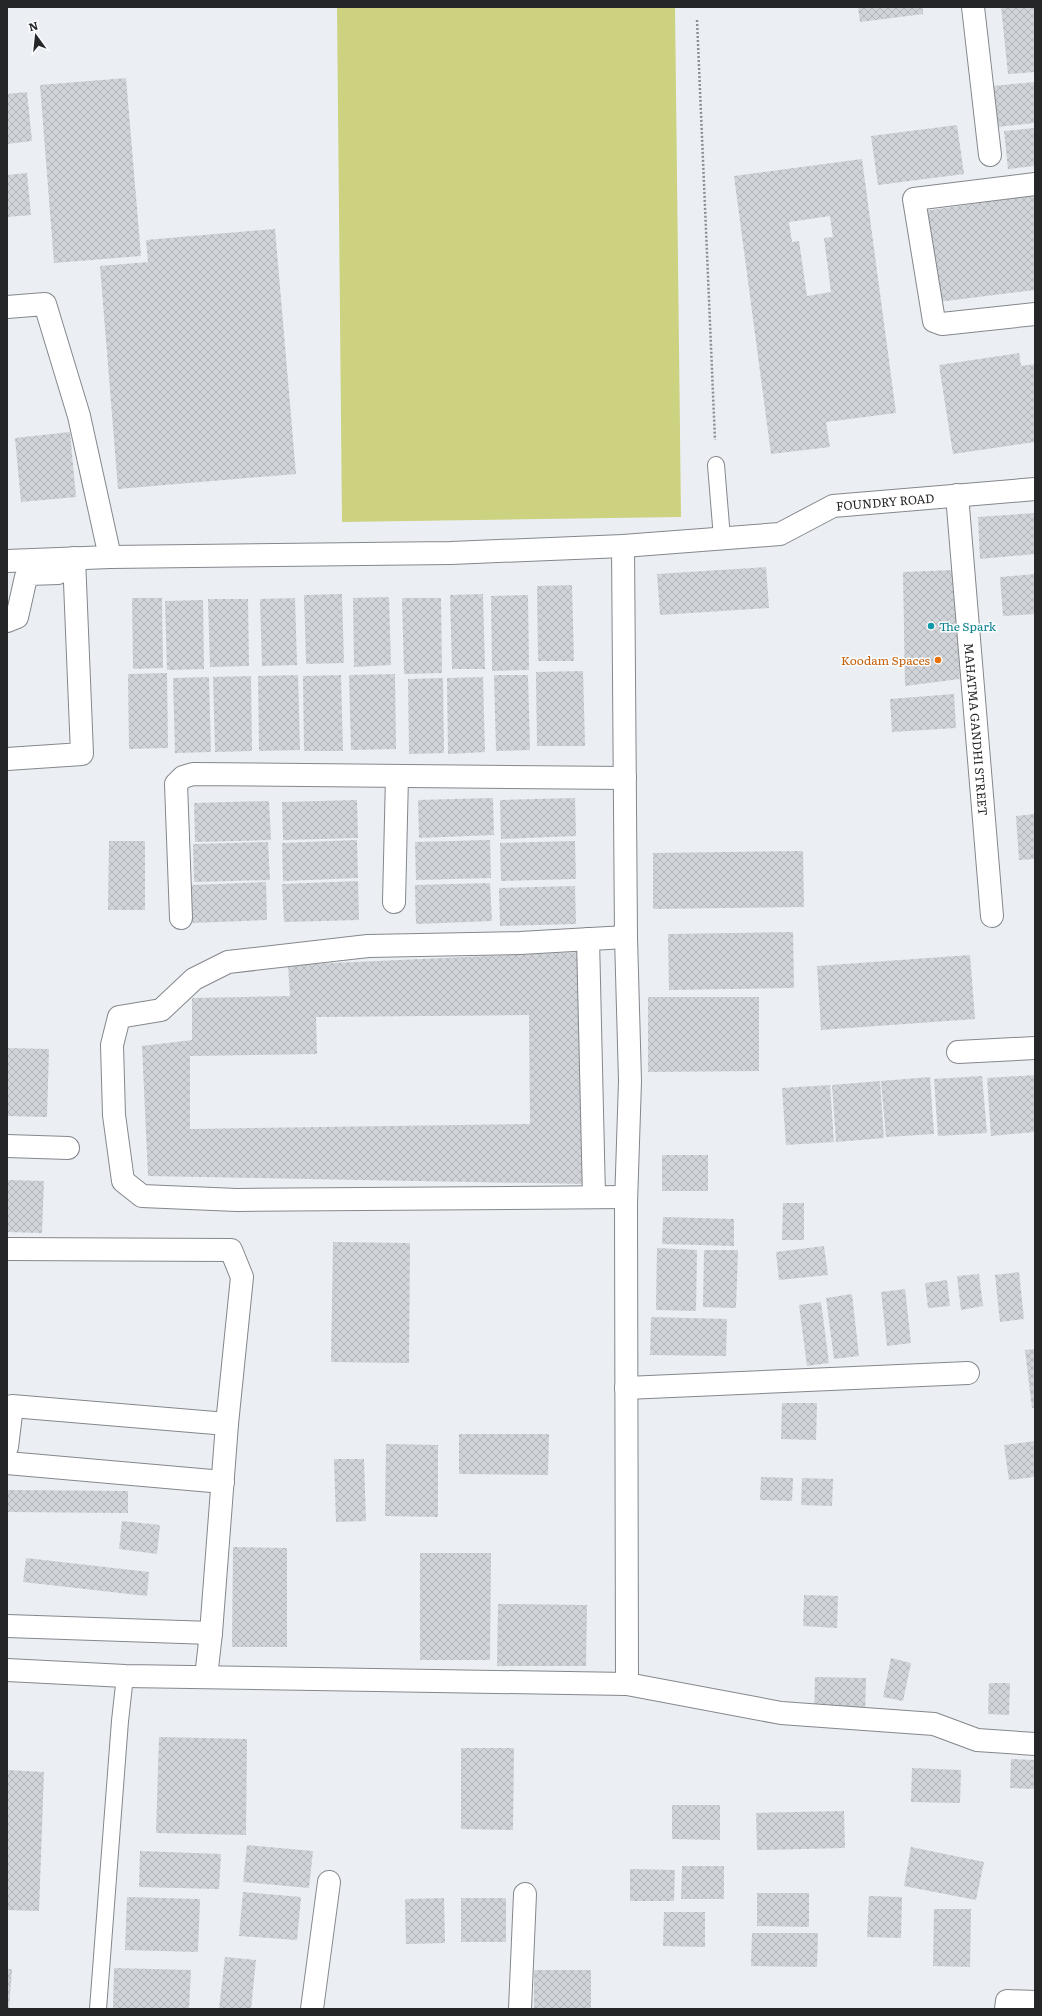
<svg xmlns="http://www.w3.org/2000/svg" width="1042" height="2016" viewBox="0 0 1042 2016" font-family="Literata,serif">
	<defs>
		<pattern id="building-cross-hatch" width="8" height="8" patternUnits="userSpaceOnUse"><rect width="8" height="8" fill="#d0d3d8"/><path d="M0 0l8 8M0 8l8-8" fill="none" stroke="#b2b5b9"/></pattern>
	</defs>
	<rect width="100%" height="100%" fill="#ebeff4"/>
	<path fill="#ccd27f" d="M 337,7 L 675,7 L 681,517 L 342,522 Z"/>
	<path fill="url(#building-cross-hatch)" fill-rule="evenodd" d="M 858,7 L 923,7 L 923,14 L 860,22 Z
		M 1001,7 L 1035,7 L 1035,72 L 1008,74 Z
		M 126,78 L 141,256 L 54,263 L 40,85 Z
		M 1035,82 L 1035,123 L 997,127 L 993,86 Z
		M 27,92 L 32,141 L 7,144 L 7,94 Z
		M 957,125 L 964,174 L 878,185 L 871,136 Z
		M 1035,128 L 1035,166 L 1008,169 L 1004,131 Z
		M 862,159 L 896,413 L 826,422 L 830,447 L 771,454 L 734,176 ZM 830,216 L 833,237 L 824,238 L 831,292 L 807,296 L 799,241 L 792,242 L 789,222 Z
		M 27,173 L 31,215 L 7,217 L 7,175 Z
		M 1035,195 L 1035,290 L 938,302 L 924,211 Z
		M 275,229 L 296,474 L 118,489 L 100,266 L 148,262 L 146,240 Z
		M 1019,353 L 1021,366 L 1035,364 L 1035,442 L 953,454 L 939,365 Z
		M 70,432 L 76,497 L 21,502 L 15,438 Z
		M 1035,513 L 1035,554 L 980,559 L 978,517 Z
		M 766,567 L 769,608 L 660,615 L 657,574 Z
		M 954,570 L 960,679 L 905,686 L 903,572 Z
		M 1035,574 L 1035,614 L 1003,616 L 1000,577 Z
		M 572,585 L 574,661 L 538,661 L 537,586 Z
		M 342,594 L 344,663 L 306,664 L 304,595 Z
		M 483,594 L 485,669 L 452,669 L 450,595 Z
		M 528,595 L 529,670 L 492,671 L 491,596 Z
		M 389,597 L 391,665 L 354,667 L 353,598 Z
		M 132,598 L 162,598 L 163,668 L 133,669 Z
		M 295,598 L 297,665 L 262,666 L 260,599 Z
		M 402,598 L 441,598 L 442,673 L 404,674 Z
		M 208,599 L 248,599 L 249,666 L 210,667 Z
		M 203,600 L 204,669 L 167,670 L 165,601 Z
		M 583,671 L 585,746 L 537,746 L 536,672 Z
		M 167,673 L 168,748 L 129,749 L 128,674 Z
		M 395,674 L 396,749 L 351,750 L 349,675 Z
		M 298,675 L 300,750 L 259,751 L 258,676 Z
		M 341,675 L 343,751 L 304,751 L 303,676 Z
		M 494,675 L 528,675 L 530,750 L 496,751 Z
		M 251,676 L 252,751 L 215,752 L 213,677 Z
		M 209,677 L 211,752 L 175,753 L 173,678 Z
		M 483,677 L 485,752 L 448,754 L 447,678 Z
		M 443,678 L 444,753 L 409,754 L 408,679 Z
		M 954,694 L 956,728 L 892,732 L 890,699 Z
		M 493,798 L 494,835 L 419,838 L 418,800 Z
		M 575,798 L 576,836 L 501,839 L 500,800 Z
		M 357,800 L 358,838 L 283,840 L 282,802 Z
		M 269,801 L 271,840 L 195,842 L 194,803 Z
		M 1035,814 L 1035,859 L 1019,860 L 1016,816 Z
		M 357,840 L 358,878 L 283,881 L 282,843 Z
		M 490,840 L 491,878 L 416,880 L 415,842 Z
		M 109,841 L 145,841 L 145,910 L 108,910 Z
		M 575,841 L 576,879 L 501,881 L 500,843 Z
		M 268,842 L 270,880 L 194,882 L 193,844 Z
		M 803,851 L 804,907 L 653,909 L 653,853 Z
		M 358,881 L 359,920 L 284,922 L 282,884 Z
		M 266,882 L 267,920 L 192,923 L 190,885 Z
		M 490,883 L 492,921 L 416,924 L 415,885 Z
		M 575,886 L 576,924 L 500,926 L 499,888 Z
		M 793,932 L 794,988 L 669,990 L 668,934 Z
		M 580,952 L 585,1184 L 148,1176 L 142,1046 L 192,1040 L 192,998 L 290,996 L 288,965 ZM 529,1015 L 530,1124 L 190,1129 L 190,1056 L 317,1054 L 316,1017 Z
		M 970,955 L 975,1019 L 821,1030 L 817,966 Z
		M 648,997 L 759,997 L 759,1071 L 648,1072 Z
		M 7,1048 L 49,1049 L 47,1117 L 7,1116 Z
		M 1035,1075 L 1035,1132 L 991,1136 L 987,1078 Z
		M 982,1076 L 987,1133 L 938,1136 L 934,1079 Z
		M 930,1077 L 934,1134 L 886,1137 L 881,1081 Z
		M 880,1081 L 884,1138 L 836,1142 L 832,1085 Z
		M 830,1085 L 834,1142 L 786,1145 L 782,1088 Z
		M 662,1155 L 708,1155 L 708,1191 L 662,1191 Z
		M 7,1180 L 44,1181 L 42,1233 L 7,1232 Z
		M 783,1203 L 804,1203 L 804,1240 L 782,1240 Z
		M 663,1217 L 734,1219 L 734,1246 L 662,1244 Z
		M 333,1242 L 410,1243 L 409,1363 L 331,1362 Z
		M 824,1246 L 828,1275 L 779,1280 L 776,1252 Z
		M 657,1248 L 697,1250 L 696,1311 L 656,1310 Z
		M 704,1250 L 738,1250 L 736,1308 L 703,1307 Z
		M 1019,1272 L 1024,1319 L 1000,1322 L 995,1275 Z
		M 979,1274 L 983,1306 L 961,1310 L 957,1276 Z
		M 947,1280 L 950,1306 L 928,1308 L 925,1283 Z
		M 905,1289 L 911,1343 L 887,1346 L 881,1292 Z
		M 852,1294 L 859,1356 L 834,1359 L 826,1298 Z
		M 821,1302 L 829,1363 L 807,1366 L 799,1305 Z
		M 651,1317 L 727,1319 L 726,1356 L 650,1355 Z
		M 1035,1349 L 1035,1408 L 1032,1408 L 1025,1350 Z
		M 782,1403 L 817,1403 L 816,1440 L 781,1439 Z
		M 459,1434 L 549,1434 L 548,1475 L 459,1474 Z
		M 1035,1441 L 1035,1477 L 1009,1480 L 1004,1445 Z
		M 386,1444 L 438,1445 L 438,1517 L 385,1516 Z
		M 334,1459 L 364,1459 L 366,1521 L 336,1522 Z
		M 761,1477 L 793,1478 L 792,1501 L 760,1500 Z
		M 802,1478 L 833,1479 L 832,1506 L 801,1505 Z
		M 7,1490 L 128,1491 L 128,1513 L 7,1512 Z
		M 122,1521 L 160,1525 L 157,1554 L 119,1549 Z
		M 233,1547 L 287,1548 L 287,1647 L 232,1647 Z
		M 420,1553 L 491,1553 L 490,1660 L 420,1660 Z
		M 26,1558 L 149,1572 L 147,1596 L 23,1582 Z
		M 804,1595 L 838,1596 L 837,1628 L 803,1626 Z
		M 498,1604 L 587,1605 L 586,1666 L 497,1666 Z
		M 891,1658 L 911,1663 L 903,1701 L 883,1697 Z
		M 815,1677 L 866,1678 L 865,1717 L 814,1715 Z
		M 989,1683 L 1010,1683 L 1009,1715 L 988,1714 Z
		M 159,1737 L 247,1739 L 246,1835 L 156,1833 Z
		M 461,1748 L 514,1748 L 513,1830 L 461,1829 Z
		M 1011,1759 L 1035,1760 L 1035,1789 L 1010,1788 Z
		M 912,1768 L 961,1770 L 960,1803 L 911,1802 Z
		M 7,1770 L 44,1772 L 39,1911 L 7,1910 Z
		M 672,1805 L 720,1805 L 720,1840 L 672,1839 Z
		M 844,1811 L 845,1848 L 757,1850 L 756,1813 Z
		M 247,1845 L 313,1851 L 309,1888 L 243,1882 Z
		M 911,1847 L 984,1862 L 976,1900 L 904,1886 Z
		M 140,1851 L 221,1854 L 219,1889 L 139,1887 Z
		M 682,1866 L 724,1866 L 724,1899 L 681,1899 Z
		M 630,1869 L 675,1870 L 674,1901 L 630,1901 Z
		M 243,1892 L 301,1897 L 297,1940 L 239,1936 Z
		M 757,1893 L 809,1893 L 809,1927 L 757,1926 Z
		M 869,1896 L 902,1897 L 901,1938 L 867,1937 Z
		M 127,1897 L 200,1899 L 198,1952 L 125,1950 Z
		M 444,1898 L 445,1943 L 406,1944 L 405,1899 Z
		M 461,1898 L 506,1898 L 506,1942 L 461,1942 Z
		M 934,1909 L 971,1909 L 970,1967 L 933,1966 Z
		M 664,1912 L 705,1912 L 705,1947 L 663,1946 Z
		M 752,1933 L 818,1933 L 817,1967 L 751,1966 Z
		M 225,1957 L 256,1960 L 251,2009 L 219,2009 Z
		M 114,1968 L 191,1970 L 189,2009 L 113,2009 Z
		M 7,1969 L 12,1969 L 9,2009 L 7,2009 Z
		M 534,1970 L 591,1970 L 591,2009 L 534,2009 Z"/>
	<g fill="none" stroke-linecap="round" stroke-linejoin="round">
		<defs>
			<path id="lane" d="M 716,465 L 722,538
				M 98,2009 L 120,1721 L 125,1676"/>
			<g id="street">
				<path d="M 973,7 L 990,155"/>
				<path d="M 1035,184 L 914,199 L 934,321 L 942,324 L 1035,314"/>
				<path d="M 7,307 L 45,304 L 79,416 L 110,557"/>
				<path id="s1" d="M 957,495 L 992,916"/>
				<path id="s2" d="M 7,561 L 110,557 L 451,553 L 623,546 L 780,534 L 833,506 L 1035,489"/>
				<path d="M 7,621 L 17,617 L 26,577 L 29,574 L 58,573"/>
				<path d="M 7,759 L 82,754 L 74,558"/>
				<path d="M 394,902 L 397,776"/>
				<path d="M 181,918 L 176,784 L 183,777 L 193,774 L 625,778"/>
				<path d="M 626,937 L 520,943 L 368,946 L 228,962 L 194,979 L 161,1010 L 119,1017 L 112,1045 L 114,1115 L 123,1181 L 142,1196 L 237,1200 L 626,1197"/>
				<path d="M 588,939 L 594,1197"/>
				<path d="M 958,1052 L 1035,1048"/>
				<path d="M 7,1146 L 68,1148"/>
				<path d="M 7,1249 L 231,1250 L 242,1277 L 227,1424 L 211,1633 L 206,1677"/>
				<path d="M 626,1388 L 968,1373"/>
				<path d="M 7,1447 L 12,1406 L 227,1424"/>
				<path d="M 7,1463 L 223,1482"/>
				<path d="M 7,1626 L 211,1633"/>
				<path d="M 7,1670 L 125,1676 L 627,1684 L 626,1204 L 630,1081 L 626,937 L 623,546"/>
				<path d="M 627,1684 L 781,1713 L 934,1724 L 977,1740 L 1035,1744"/>
				<path d="M 312,2009 L 329,1882"/>
				<path d="M 520,2009 L 525,1894"/>
				<path d="M 1006,2009 L 1007,2001 L 1035,2002"/>
			</g>
		</defs>
		<use href="#lane" stroke="#84878c" stroke-width="18"/>
		<use href="#street" stroke="#84878c" stroke-width="24"/>
		<path stroke="#8c8e92" stroke-width="2.5" stroke-dasharray="2 2" stroke-linecap="butt" d="M 697,20 L 715,440"/>
		<use href="#lane" stroke="#fff" stroke-width="16"/>
		<use href="#street" stroke="#fff" stroke-width="22"/>
	</g>
	<circle fill="#0f9aa8" stroke="#fbfcfe" stroke-width="1.5" cx="931" cy="626" r="4"/>
	<circle fill="#e8710a" stroke="#fbfcfe" stroke-width="1.5" cx="938" cy="660" r="4"/>
	<g text-anchor="middle" dominant-baseline="central" stroke-width="3" stroke-linejoin="round" paint-order="stroke">
		<g font-size="12" fill="#252628" stroke="#fbfcfe">
			<text stroke="none"><textPath href="#s2" startOffset="886">FOUNDRY ROAD</textPath></text>
			<text stroke="none"><textPath href="#s1" startOffset="235">MAHATMA GANDHI STREET</textPath></text>
		</g>
		<g font-size="12" fill="#0d838f" stroke="#fbfcfe" text-anchor="start">
			<text x="939" y="626">The Spark</text>
		</g>
		<g font-size="12" fill="#c56008" stroke="#fbfcfe" text-anchor="end">
			<text x="930" y="660">Koodam Spaces</text>
		</g>
	</g>
	<rect width="1042" height="2016" fill="none" stroke="#252628" stroke-width="16"/>
	<g transform="translate(36 36) rotate(345)" stroke="#fbfcfe" stroke-width="3" paint-order="stroke">
	<path d="M0-3L7 15L0 10L-7 15Z" fill="#252628"/>
	<text y="-6" font-size="11" font-weight="bold" text-anchor="middle" fill="#252628">N</text>
	</g>
</svg>
